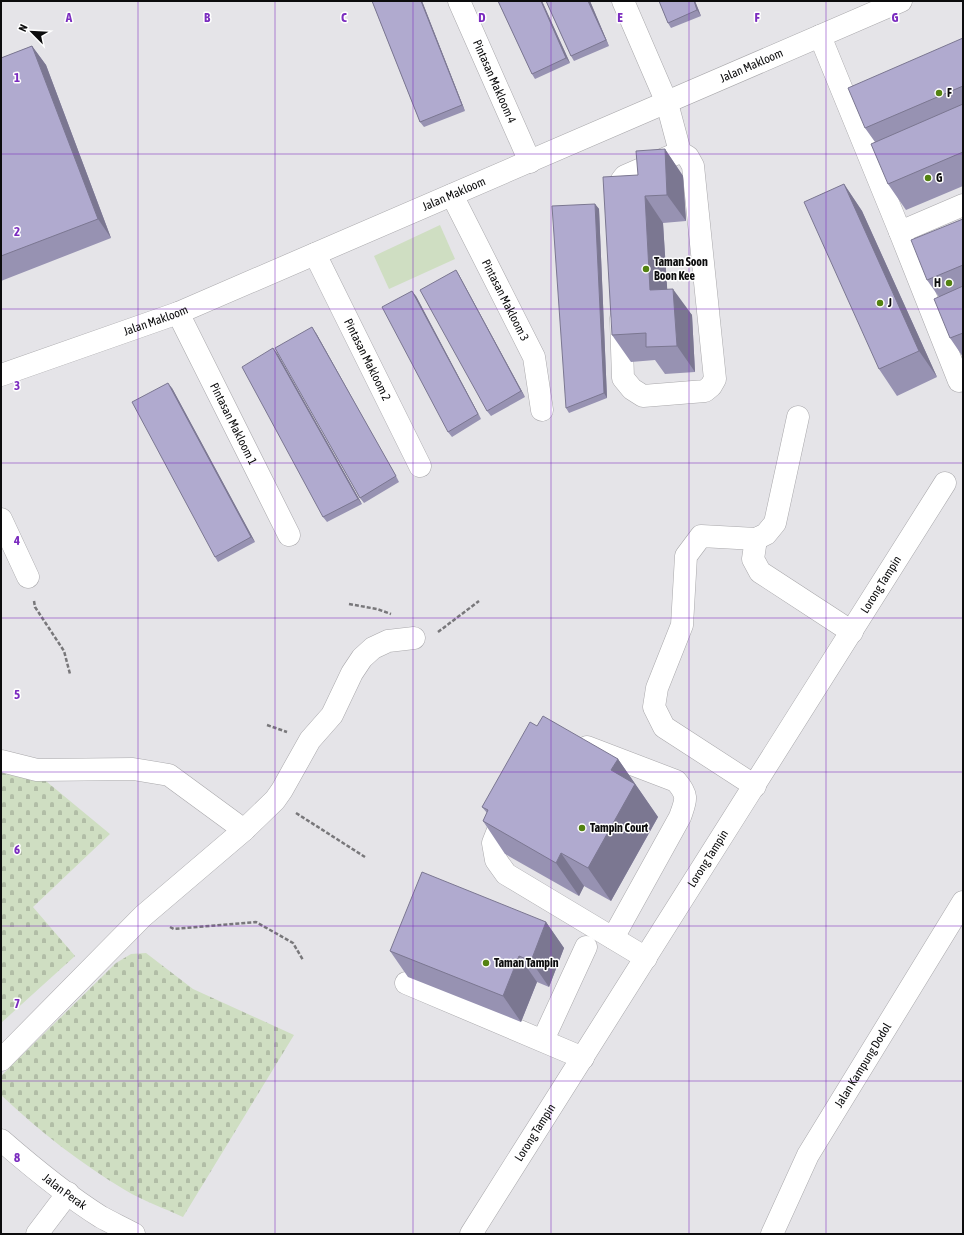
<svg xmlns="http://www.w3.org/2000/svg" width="964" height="1235" viewBox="0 0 964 1235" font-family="'Asap Condensed',sans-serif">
	<defs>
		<pattern id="cemetery-stones" width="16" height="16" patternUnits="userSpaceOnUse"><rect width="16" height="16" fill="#cfdec2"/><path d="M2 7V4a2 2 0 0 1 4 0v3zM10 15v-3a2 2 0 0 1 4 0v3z" fill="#b1bda6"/></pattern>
	</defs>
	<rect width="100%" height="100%" fill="#e5e4e8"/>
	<path fill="url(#cemetery-stones)" d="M 1,767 L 41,777 L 110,834 L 33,907 L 75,956 L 1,1023 Z
		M 146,953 L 193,989 L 294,1035 L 183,1217 C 164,1208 143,1201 125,1190 C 80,1163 39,1131 1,1095 L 1,1076 L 116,963 L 131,954 Z"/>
	<path fill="#cfdec2" d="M 440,225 L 455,259 L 389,289 L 374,256 Z"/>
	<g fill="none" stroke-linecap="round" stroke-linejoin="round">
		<defs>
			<g id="minor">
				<path id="s1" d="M 459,1 L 530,162"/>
				<path d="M 820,36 L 900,232 L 959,381"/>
				<path id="s2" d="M 452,195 L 534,357 L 542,410"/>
				<path d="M 616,202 C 616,191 618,184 625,176 L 680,152"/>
				<path d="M 900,232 L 963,205"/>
				<path id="s3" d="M 315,254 L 420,466"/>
				<path id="s4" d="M 178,313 L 289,535"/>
				<path d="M 621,318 L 623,378 L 632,389 L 643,396 L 705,391 L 711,386 L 715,379 L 693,166 L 688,157 L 680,152 L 667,103 L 623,1"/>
				<path id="s5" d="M 1,375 L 178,313 L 901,1"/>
				<path d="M 1,519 L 28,577"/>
				<path d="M 756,539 L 753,559 L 760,572 L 852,632"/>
				<path d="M 587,747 L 676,781 C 689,796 686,800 680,817 L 613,938"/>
				<path d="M 1,761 L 37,770 L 133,769 L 169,775 L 244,830"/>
				<path d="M 755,786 L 664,727 L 654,707 L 657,688 L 682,625 L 686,556 L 701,536 L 756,539 L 766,534 L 775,523 L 798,417"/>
				<path d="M 506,810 L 493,843 L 496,860 L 506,874 L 646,958"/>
				<path d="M 406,983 L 583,1058"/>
				<path d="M 543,1040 L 586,947"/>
				<path d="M 1,1060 L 143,916 L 244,830 L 275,800 L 282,790 L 310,740 L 332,715 L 352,673 L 362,658 L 373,648 L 388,641 L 414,638"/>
				<path d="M 37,1234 L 68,1193"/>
				<path id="s6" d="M 471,1234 L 945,483"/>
				<path id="s7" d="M 772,1234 L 808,1155 L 963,902"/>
			</g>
			<g id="major">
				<path id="s8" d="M 1,1140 C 32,1167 66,1195 101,1217 C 112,1223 123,1228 134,1234"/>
			</g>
		</defs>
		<use href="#minor" stroke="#a9a8ab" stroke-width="23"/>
		<use href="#major" stroke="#a9a8ab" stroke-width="23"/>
		<path stroke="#78777a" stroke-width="2.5" stroke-dasharray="4 2" stroke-linecap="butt" d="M 34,601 L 35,607 L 64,651 L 70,674
			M 349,604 L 377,609 L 391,614
			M 438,632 L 479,601
			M 267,725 L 287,732
			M 296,813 L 365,857
			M 170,927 L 174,929 L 256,922 L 293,943 L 303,960"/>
		<use href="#minor" stroke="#fff" stroke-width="22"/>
		<use href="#major" stroke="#fff" stroke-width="22"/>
	</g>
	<path fill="#9792b2" d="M 372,1 L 422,1 L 465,111 L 424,127 L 420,122 Z
		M 498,1 L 542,1 L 570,63 L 535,79 L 532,74 Z
		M 546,1 L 590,1 L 609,46 L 574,61 L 571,56 Z
		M 659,1 L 695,1 L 701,16 L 671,28 L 668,23 Z
		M 963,38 L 963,186 L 906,210 L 888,184 L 875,142 L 865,128 Z
		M 32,46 L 46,65 L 111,238 L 1,281 L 1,58 Z
		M 665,149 L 683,176 L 686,221 L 663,223 L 667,289 L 692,315 L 695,372 L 665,374 L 655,360 L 631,362 L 612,335 L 638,175 Z
		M 844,184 L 862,211 L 937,377 L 897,396 L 879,369 Z
		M 595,204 L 599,209 L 607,398 L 569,413 L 566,408 Z
		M 963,219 L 963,357 L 950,338 L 939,297 L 927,280 Z
		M 456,270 L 459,275 L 525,397 L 491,416 L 487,411 Z
		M 416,296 L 481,419 L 452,437 L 448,432 Z
		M 316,333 L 399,482 L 364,503 L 360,498 Z
		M 277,353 L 362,504 L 327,522 L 323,517 Z
		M 172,388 L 255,542 L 218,562 L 215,557 Z
		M 537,726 L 618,759 L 658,817 L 611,901 L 584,886 L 579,896 L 505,854 L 483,821 L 487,813 L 482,807 Z
		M 546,922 L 564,948 L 549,987 L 537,982 L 521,1022 L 408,977 L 390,951 Z"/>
	<path fill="#7b7791" d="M 421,1 L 422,1 L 465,111 L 462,105 Z
		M 541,1 L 542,1 L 570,63 L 566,58 Z
		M 588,1 L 590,1 L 609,46 L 606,40 Z
		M 694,1 L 695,1 L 701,16 L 697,10 Z
		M 32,46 L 46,65 L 111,238 L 98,219 Z
		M 665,149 L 683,176 L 686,221 L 667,195 Z
		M 844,184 L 862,211 L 937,377 L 919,351 Z
		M 645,196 L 663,223 L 669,317 L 650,290 Z
		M 595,204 L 599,209 L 607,398 L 604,393 Z
		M 456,270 L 459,275 L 525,397 L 521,391 Z
		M 673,289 L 692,315 L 695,372 L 677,346 Z
		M 412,291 L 416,296 L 481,419 L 478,414 Z
		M 312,327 L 316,333 L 399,482 L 396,476 Z
		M 273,348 L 277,353 L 362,504 L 358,499 Z
		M 168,383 L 172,388 L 255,542 L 251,537 Z
		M 618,759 L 658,817 L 611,901 L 588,868 L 611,770 Z
		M 561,853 L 584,886 L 579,896 L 556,863 Z
		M 546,922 L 564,948 L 549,987 L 531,961 Z
		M 519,956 L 537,982 L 521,1022 L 503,996 Z"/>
	<path fill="#b0aacf" stroke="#7b7791" d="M 372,1 L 421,1 L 462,105 L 420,122 Z
		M 498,1 L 541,1 L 566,58 L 532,74 Z
		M 546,1 L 588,1 L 606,40 L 571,56 Z
		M 659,1 L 694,1 L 697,10 L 668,23 Z
		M 963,38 L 963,86 L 865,128 L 848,88 Z
		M 32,46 L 98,219 L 1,256 L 1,58 Z
		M 963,104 L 963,152 L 888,184 L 871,144 Z
		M 665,149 L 667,195 L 645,196 L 650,290 L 673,289 L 677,346 L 646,347 L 646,333 L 612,335 L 603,177 L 638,175 L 636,151 Z
		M 844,184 L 919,351 L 879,369 L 804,202 Z
		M 595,204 L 604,393 L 566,408 L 552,206 Z
		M 963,219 L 963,265 L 927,280 L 911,240 Z
		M 456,270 L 521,391 L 487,411 L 420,290 Z
		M 963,286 L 963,333 L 950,338 L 934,299 Z
		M 412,291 L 478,414 L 448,432 L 382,307 Z
		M 312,327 L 396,476 L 360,498 L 275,348 Z
		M 273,348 L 358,499 L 323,517 L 242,367 Z
		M 168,383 L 251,537 L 215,557 L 132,402 Z
		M 543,716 L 618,759 L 611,770 L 635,784 L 588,868 L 561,853 L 556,863 L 483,821 L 488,810 L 482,807 L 530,722 L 537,726 Z
		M 422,872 L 546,922 L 531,961 L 519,956 L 503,996 L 390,951 Z"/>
	<path fill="none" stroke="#7b2cbf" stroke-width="1" stroke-opacity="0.55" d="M 138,1 L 138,1234M 275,1 L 275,1234M 413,1 L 413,1234M 551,1 L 551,1234M 689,1 L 689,1234M 826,1 L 826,1234M 1,154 L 963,154M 1,309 L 963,309M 1,463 L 963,463M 1,618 L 963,618M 1,772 L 963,772M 1,926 L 963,926M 1,1081 L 963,1081"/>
	<g fill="#538212" stroke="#fff" stroke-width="1.5">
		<circle cx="939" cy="93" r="4"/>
		<circle cx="928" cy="178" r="4"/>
		<circle cx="646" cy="269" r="4"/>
		<circle cx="949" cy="283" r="4"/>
		<circle cx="880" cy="303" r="4"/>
		<circle cx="582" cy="828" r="4"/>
		<circle cx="486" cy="963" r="4"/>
	</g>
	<g text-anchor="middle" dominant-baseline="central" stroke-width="3" stroke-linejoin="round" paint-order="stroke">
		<g font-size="12" fill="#0c0c0d" stroke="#fff">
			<text stroke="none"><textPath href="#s5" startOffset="812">Jalan Makloom</textPath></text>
			<text stroke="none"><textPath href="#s1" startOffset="88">Pintasan Makloom 4</textPath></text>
			<text stroke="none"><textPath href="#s5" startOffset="488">Jalan Makloom</textPath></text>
			<text stroke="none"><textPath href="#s2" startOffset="118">Pintasan Makloom 3</textPath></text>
			<text stroke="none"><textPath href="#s5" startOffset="164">Jalan Makloom</textPath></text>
			<text stroke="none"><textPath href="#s3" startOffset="118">Pintasan Makloom 2</textPath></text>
			<text stroke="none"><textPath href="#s4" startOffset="124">Pintasan Makloom 1</textPath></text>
			<text stroke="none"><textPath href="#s6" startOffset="768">Lorong Tampin</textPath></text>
			<text stroke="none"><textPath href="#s6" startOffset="444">Lorong Tampin</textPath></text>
			<text stroke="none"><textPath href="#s7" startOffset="192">Jalan Kampung Dodol</textPath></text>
			<text stroke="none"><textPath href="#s6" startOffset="120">Lorong Tampin</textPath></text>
			<text stroke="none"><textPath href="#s8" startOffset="82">Jalan Perak</textPath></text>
		</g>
		<g font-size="12" font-weight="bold" fill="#0c0c0d" stroke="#fff" text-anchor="start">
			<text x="947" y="93">F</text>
			<text x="936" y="178">G</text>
			<text x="654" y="262">Taman Soon<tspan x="654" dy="14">Boon Kee</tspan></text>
			<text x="941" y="283" text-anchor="end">H</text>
			<text x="888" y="303">J</text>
			<text x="590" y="828">Tampin Court</text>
			<text x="494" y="963">Taman Tampin</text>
		</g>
	</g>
	<g font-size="13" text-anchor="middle" font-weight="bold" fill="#7b2cbf" stroke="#fff" stroke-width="3" stroke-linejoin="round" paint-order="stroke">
		<text x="69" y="22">A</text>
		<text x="207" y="22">B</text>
		<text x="344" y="22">C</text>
		<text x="482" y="22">D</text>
		<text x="620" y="22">E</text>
		<text x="757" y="22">F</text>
		<text x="895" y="22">G</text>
		<text x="17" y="82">1</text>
		<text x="17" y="236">2</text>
		<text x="17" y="390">3</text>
		<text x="17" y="545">4</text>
		<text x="17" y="699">5</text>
		<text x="17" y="854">6</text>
		<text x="17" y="1008">7</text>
		<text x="17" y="1162">8</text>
	</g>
	<rect width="964" height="1235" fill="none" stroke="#0c0c0d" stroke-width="4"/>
	<g transform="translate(32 32) rotate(294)" stroke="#ffffff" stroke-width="3" paint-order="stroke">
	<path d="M0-3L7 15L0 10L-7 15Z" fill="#0c0c0d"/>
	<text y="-6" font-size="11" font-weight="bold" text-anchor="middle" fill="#0c0c0d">N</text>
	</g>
</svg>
